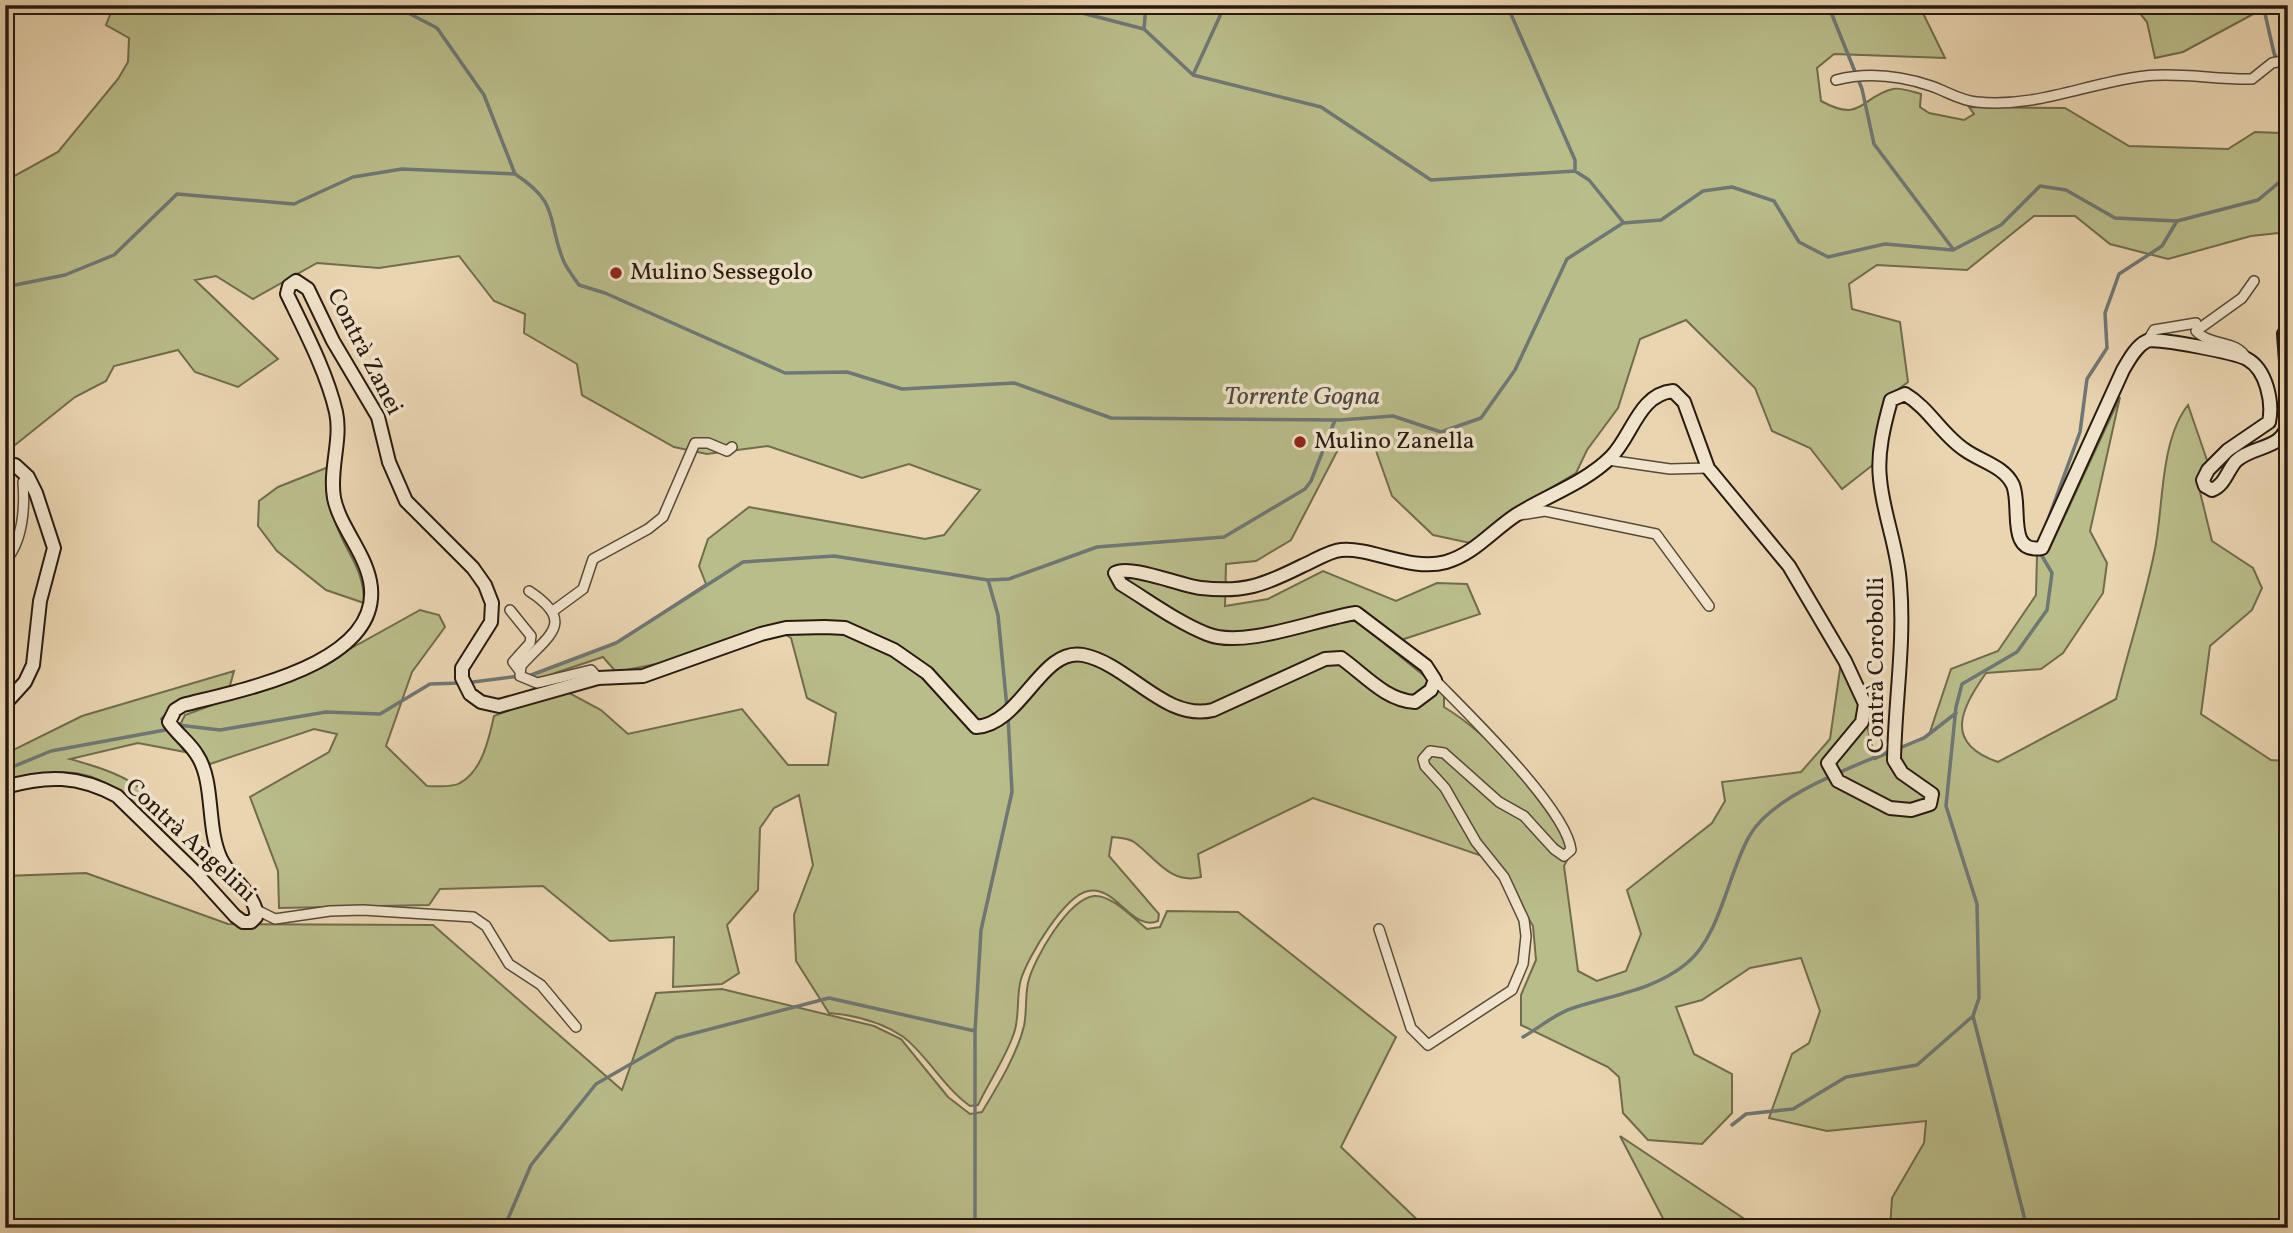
<svg xmlns="http://www.w3.org/2000/svg" width="2293" height="1233" viewBox="0 0 2293 1233" font-family="Vollkorn,serif">
	<rect width="100%" height="100%" fill="#ead5b1"/>
	<filter id="stains"><feTurbulence type="fractalNoise" baseFrequency=".00286" numOctaves="4"/><feColorMatrix values="0 0 0 0 .2 0 0 0 0 .09 0 0 0 0 .02 0 0 0 .5 -.17"/></filter>
	<radialGradient id="worn" r=".72"><stop offset=".6" stop-color="#630" stop-opacity="0"/><stop offset="1" stop-color="#630" stop-opacity=".3"/></radialGradient>
	<path fill="#b9bd8a" stroke="#706c4c" stroke-width="2" d="M 114,5 L 1919,5 L 1945,58 L 1834,54 L 1817,68 L 1821,101 C 1863,124 1861,96 1893,89 C 1900,87 1913,92 1921,94 L 1920,107 L 1929,113 L 1964,120 L 1974,114 L 1969,107 L 2065,108 L 2129,146 L 2228,149 L 2255,132 L 2281,133 L 2288,127 L 2288,232 L 2251,236 L 2168,259 L 2110,244 L 2075,216 L 2034,216 L 1967,270 L 1877,265 L 1849,284 L 1852,309 L 1900,322 L 1908,382 L 1888,397 L 1874,464 L 1842,489 L 1810,448 L 1772,431 L 1755,388 L 1686,320 L 1640,339 L 1618,408 L 1587,450 L 1576,473 L 1514,510 L 1470,543 L 1433,535 L 1392,496 L 1374,445 L 1344,438 L 1291,540 L 1256,561 L 1226,564 L 1225,606 L 1268,599 L 1323,571 L 1396,601 L 1437,583 L 1467,584 L 1480,614 L 1386,645 L 1444,692 L 1444,707 C 1500,741 1537,796 1573,849 L 1564,866 L 1578,971 L 1597,981 L 1626,971 L 1641,934 L 1627,890 L 1712,823 L 1725,801 L 1722,782 L 1801,772 L 1830,739 L 1841,662 L 1861,700 L 1875,759 L 1929,735 L 1951,669 L 1998,651 L 2036,595 L 2037,555 L 2049,550 L 2120,397 L 2090,531 L 2107,563 L 2103,593 L 2063,653 L 2041,669 L 1986,673 C 1961,709 1943,743 1998,762 L 2116,699 C 2128,651 2144,603 2154,554 C 2164,509 2159,442 2188,405 L 2208,463 L 2200,492 L 2212,541 L 2253,568 L 2262,588 L 2252,610 L 2210,646 L 2201,714 L 2271,760 L 2288,761 L 2288,1228 L 1890,1228 L 1892,1198 L 1924,1143 L 1926,1121 L 1827,1131 L 1769,1118 L 1792,1054 L 1809,1043 L 1820,1011 L 1801,958 L 1750,968 L 1702,1000 L 1676,1007 L 1694,1054 L 1732,1074 L 1732,1113 L 1702,1144 L 1648,1140 L 1623,1113 L 1619,1077 L 1608,1067 L 1521,1025 L 1521,995 L 1536,960 L 1533,926 L 1494,860 L 1313,798 L 1198,854 L 1201,877 C 1170,885 1156,858 1134,842 C 1128,838 1119,838 1112,837 L 1109,856 L 1159,914 L 1158,921 C 1132,932 1116,885 1088,891 C 1064,896 1028,957 1021,979 C 1016,996 1020,1016 1014,1033 C 1006,1057 989,1082 978,1105 L 970,1106 C 942,1086 925,1052 902,1036 C 881,1022 853,1015 829,1013 L 796,961 L 794,915 L 813,865 L 799,795 L 774,808 L 760,828 L 758,890 L 727,925 L 739,973 L 722,984 L 673,987 L 674,937 L 610,941 L 543,886 L 440,889 L 429,905 L 279,908 L 278,871 L 250,797 L 329,752 L 337,734 L 314,729 L 210,764 L 180,725 L 185,715 L 319,666 L 420,610 L 439,615 L 445,627 L 412,672 L 386,746 L 427,786 C 436,786 452,788 460,783 C 482,771 489,739 494,716 L 562,689 L 601,710 L 628,734 L 742,709 L 788,765 L 828,765 L 836,713 L 807,698 L 791,638 L 769,625 L 666,662 L 616,672 L 603,657 L 552,674 L 559,684 L 541,689 L 522,678 L 616,643 L 706,584 L 699,566 L 708,539 L 749,507 L 925,539 L 944,535 L 980,490 L 909,464 L 862,478 L 768,446 L 707,454 L 674,447 L 582,395 L 577,364 L 524,333 L 525,314 L 494,301 L 459,256 L 379,268 L 317,263 L 253,299 L 216,276 L 195,280 L 278,359 L 238,387 L 195,372 L 178,350 L 114,366 L 106,381 L 75,397 L 5,453 L 5,181 L 58,152 L 118,79 L 128,62 L 129,38 L 106,25 Z
		M 2133,5 L 2270,5 L 2183,52 L 2155,58 L 2147,22 Z
		M 331,466 C 331,485 329,503 335,521 C 345,553 364,566 364,603 L 326,590 L 277,551 L 258,526 L 259,501 L 278,487 Z
		M 234,671 L 229,689 L 172,709 L 161,719 L 185,752 L 138,743 L 70,759 C 112,771 151,782 167,826 L 158,829 C 106,772 80,762 5,781 L 5,754 L 82,716 Z
		M 86,873 L 228,924 L 433,925 L 622,1090 L 656,993 L 722,989 L 874,1026 L 901,1039 L 948,1097 L 970,1114 L 982,1112 C 997,1087 1017,1055 1024,1026 C 1027,1012 1025,997 1028,983 C 1033,960 1068,899 1094,896 C 1111,894 1134,919 1147,929 L 1160,927 L 1167,911 L 1238,912 L 1396,1037 L 1341,1147 L 1426,1228 L 5,1228 L 5,876 Z
		M 1620,1136 L 1758,1228 L 1668,1228 Z"/>
	<g fill="none" stroke-linecap="round" stroke-linejoin="round">
		<path stroke="#6f7775" stroke-width="3.5" d="M 393,5 L 437,28 L 484,95 L 515,174
			M 1051,5 L 1144,29 L 1193,75 L 1321,107 L 1431,180 L 1575,171 L 1589,180 L 1623,222
			M 1507,5 L 1575,160 L 1575,171
			M 1828,5 L 1862,89 L 1874,144 L 1953,249
			M 2263,5 L 2274,53 L 2288,89
			M 1144,29 L 1146,5
			M 1193,75 L 1225,5
			M 515,174 C 561,204 546,219 564,262 C 568,270 574,278 579,285 L 605,293 L 785,373 L 847,372 L 902,389 L 1014,383 L 1111,418 L 1340,420 L 1393,416 L 1441,432 L 1481,418 L 1515,370 L 1567,259 L 1623,223 L 1661,220 L 1703,191 L 1732,187 L 1774,201 L 1799,242 L 1828,257 L 1885,244 L 1953,250 L 2001,225 L 2040,186 L 2066,190 L 2115,218 L 2177,221 L 2258,200 L 2288,175
			M 5,287 L 65,275 L 114,255 L 177,194 L 294,204 L 353,177 L 402,169 L 515,174
			M 2045,528 L 2080,432 L 2087,379 L 2107,348 L 2105,313 L 2119,274 L 2162,246 L 2177,221
			M 988,580 L 998,615 L 1007,708
			M 526,677 L 616,643 L 743,562 L 834,556 L 988,580 L 1009,579 L 1097,547 L 1224,537 L 1305,489 L 1311,481 L 1335,420
			M 473,682 L 520,676
			M 178,725 L 220,730 L 326,712 L 380,714 L 430,684 L 460,683
			M 1897,749 L 1924,738 L 1956,713
			M 5,770 L 51,751 L 165,730
			M 1973,1016 L 2025,1220
			M 1523,1037 C 1539,1028 1556,1013 1573,1008 C 1612,995 1655,990 1687,963 C 1721,935 1728,872 1750,835 C 1772,796 1850,768 1890,751
			M 1732,1125 L 1746,1114 L 1793,1109 L 1846,1077 L 1917,1065 L 1973,1016 L 1979,998 L 1977,904 L 1946,806 L 1956,707 L 1962,684 L 2017,652 L 2047,610 L 2052,573 L 2039,551
			M 504,1228 L 531,1165 L 596,1084 L 676,1038 L 829,998 L 975,1031
			M 975,1228 L 975,1031 L 981,930 L 1012,792 L 1008,716"/>
		<defs>
			<path id="street" d="M 1836,80 C 1867,72 1901,76 1931,86 C 1946,91 1961,101 1977,102 C 2038,108 2086,83 2145,76 C 2180,72 2217,80 2252,79 L 2272,63 L 2282,61 L 2288,67
				M 2148,340 L 2154,330 L 2196,323
				M 2247,359 C 2237,339 2211,347 2196,331 L 2242,298 L 2254,281
				M 1608,460 L 1670,469 L 1708,468
				M 1520,515 L 1545,511 L 1656,534 L 1709,606
				M 5,561 C 23,542 25,507 23,482 L 28,477
				M 529,591 C 578,623 547,636 521,666 L 520,676 L 537,683 L 591,670 L 598,678
				M 510,610 L 531,636 L 530,643 L 513,662 L 519,670
				M 553,611 L 583,589 L 593,559 L 648,529 L 663,517 L 695,443 L 708,443 L 727,451 L 732,447
				M 257,910 L 275,919 L 330,911 L 363,910 L 473,917 L 486,926 L 509,964 L 541,985 L 576,1027
				M 1379,929 L 1411,1028 L 1428,1045 L 1512,990 L 1523,964 L 1526,936 L 1524,920 L 1504,877 L 1476,842 L 1445,788 L 1425,766 L 1423,759 L 1430,751 L 1444,753 L 1499,802 L 1524,816 L 1554,849 L 1564,856 L 1571,850 C 1567,809 1466,712 1435,680"/>
			<path id="secondary" d="M 2288,328 L 2284,334 L 2288,389
				M 5,467 L 15,465 L 28,477 L 36,493 L 54,548 L 40,601 L 33,665 L 25,682 L 5,704
				M 5,787 C 47,775 78,775 117,796 L 196,873 L 235,916 L 243,922 L 251,922 L 256,917 C 259,898 229,877 221,859 C 206,828 215,782 197,755 C 190,743 177,734 169,722 L 175,710 L 183,705 C 240,690 386,664 370,581 C 364,551 340,527 334,498 C 329,469 342,440 336,412 C 327,373 305,331 287,294 L 289,286 L 296,281 L 308,289 L 333,341 L 378,417 L 389,462 L 406,501 L 473,568 L 485,585 L 492,603 L 491,622 L 462,668 L 462,678 L 470,694 L 481,702 L 499,706 L 598,678 L 643,676 L 761,634 L 786,628 L 825,627 L 845,628 L 894,650 L 927,673 L 976,727 C 1022,724 1041,647 1083,655 C 1129,664 1165,722 1213,710 L 1325,659 L 1341,658 C 1365,675 1385,700 1415,702 L 1431,690 L 1435,680 L 1426,666 L 1356,613 C 1316,619 1244,649 1207,634 C 1177,622 1149,601 1121,584 L 1115,573 C 1130,564 1181,586 1201,588 C 1244,593 1264,585 1302,566 C 1314,561 1329,551 1341,550 C 1372,547 1411,572 1446,562 C 1474,554 1493,530 1516,515 C 1546,496 1585,483 1611,457 C 1632,436 1639,394 1673,391 L 1684,402 L 1708,468 L 1789,566 L 1845,661 L 1865,704 L 1862,722 L 1828,763 L 1838,781 L 1890,808 L 1911,810 L 1930,804 L 1932,794 L 1902,773 L 1894,760 C 1895,701 1905,643 1900,584 C 1898,548 1883,514 1880,479 C 1877,453 1884,425 1891,400 L 1905,394 C 1929,408 1942,435 1965,450 C 1980,461 2004,466 2013,485 C 2022,507 2006,554 2042,548 L 2123,370 C 2129,360 2136,346 2147,341 C 2156,337 2236,353 2247,359 C 2267,370 2273,403 2269,422 L 2228,450 L 2208,470 L 2203,480 L 2205,486 L 2212,490 C 2225,485 2227,471 2236,461 C 2254,444 2285,451 2288,420"/>
		</defs>
		<use href="#street" stroke="#584938" stroke-width="12"/>
		<use href="#secondary" stroke="#281a0f" stroke-width="16"/>
		<use href="#street" stroke="#f1e4cc" stroke-width="9"/>
		<use href="#secondary" stroke="#f1e4cc" stroke-width="12"/>
	</g>
	<g fill="#8f2418" stroke="#f1e4cc" stroke-width="2.5">
		<circle cx="616" cy="273" r="7"/>
		<circle cx="1300" cy="442" r="7"/>
	</g>
	<g text-anchor="middle" dominant-baseline="central" stroke-width="7" stroke-linejoin="round" paint-order="stroke">
		<g font-size="24" fill="#281a0f" stroke="#f1e4cc" text-anchor="start">
			<text x="630" y="273">Mulino Sessegolo</text>
			<text x="1314" y="442">Mulino Zanella</text>
		</g>
		<g font-size="24" fill="#281a0f" stroke="#f1e4cc">
			<text transform="translate(364 352) rotate(63)">Contrà Zanei</text>
			<text transform="translate(1877 665) rotate(-90)">Contrà Corobolli</text>
			<text transform="translate(190 841) rotate(43)">Contrà Angelini</text>
		</g>
		<g font-size="26" font-style="italic" fill="#4c4842" stroke="#f1e4cc">
			<text x="1302" y="397">Torrente Gogna</text>
		</g>
	</g>
	<rect width="2293" height="1233" fill="none" stroke="#ead5b1" stroke-width="28"/>
	<rect x="7" y="7" width="2279" height="1219" fill="none" stroke="#281a0f" stroke-width="3.5"/>
	<rect x="14" y="14" width="2265" height="1205" fill="none" stroke="#281a0f" stroke-width="2"/>
	<rect width="100%" height="100%" filter="url(#stains)"/>
	<rect width="100%" height="100%" fill="url(#worn)"/>
</svg>
